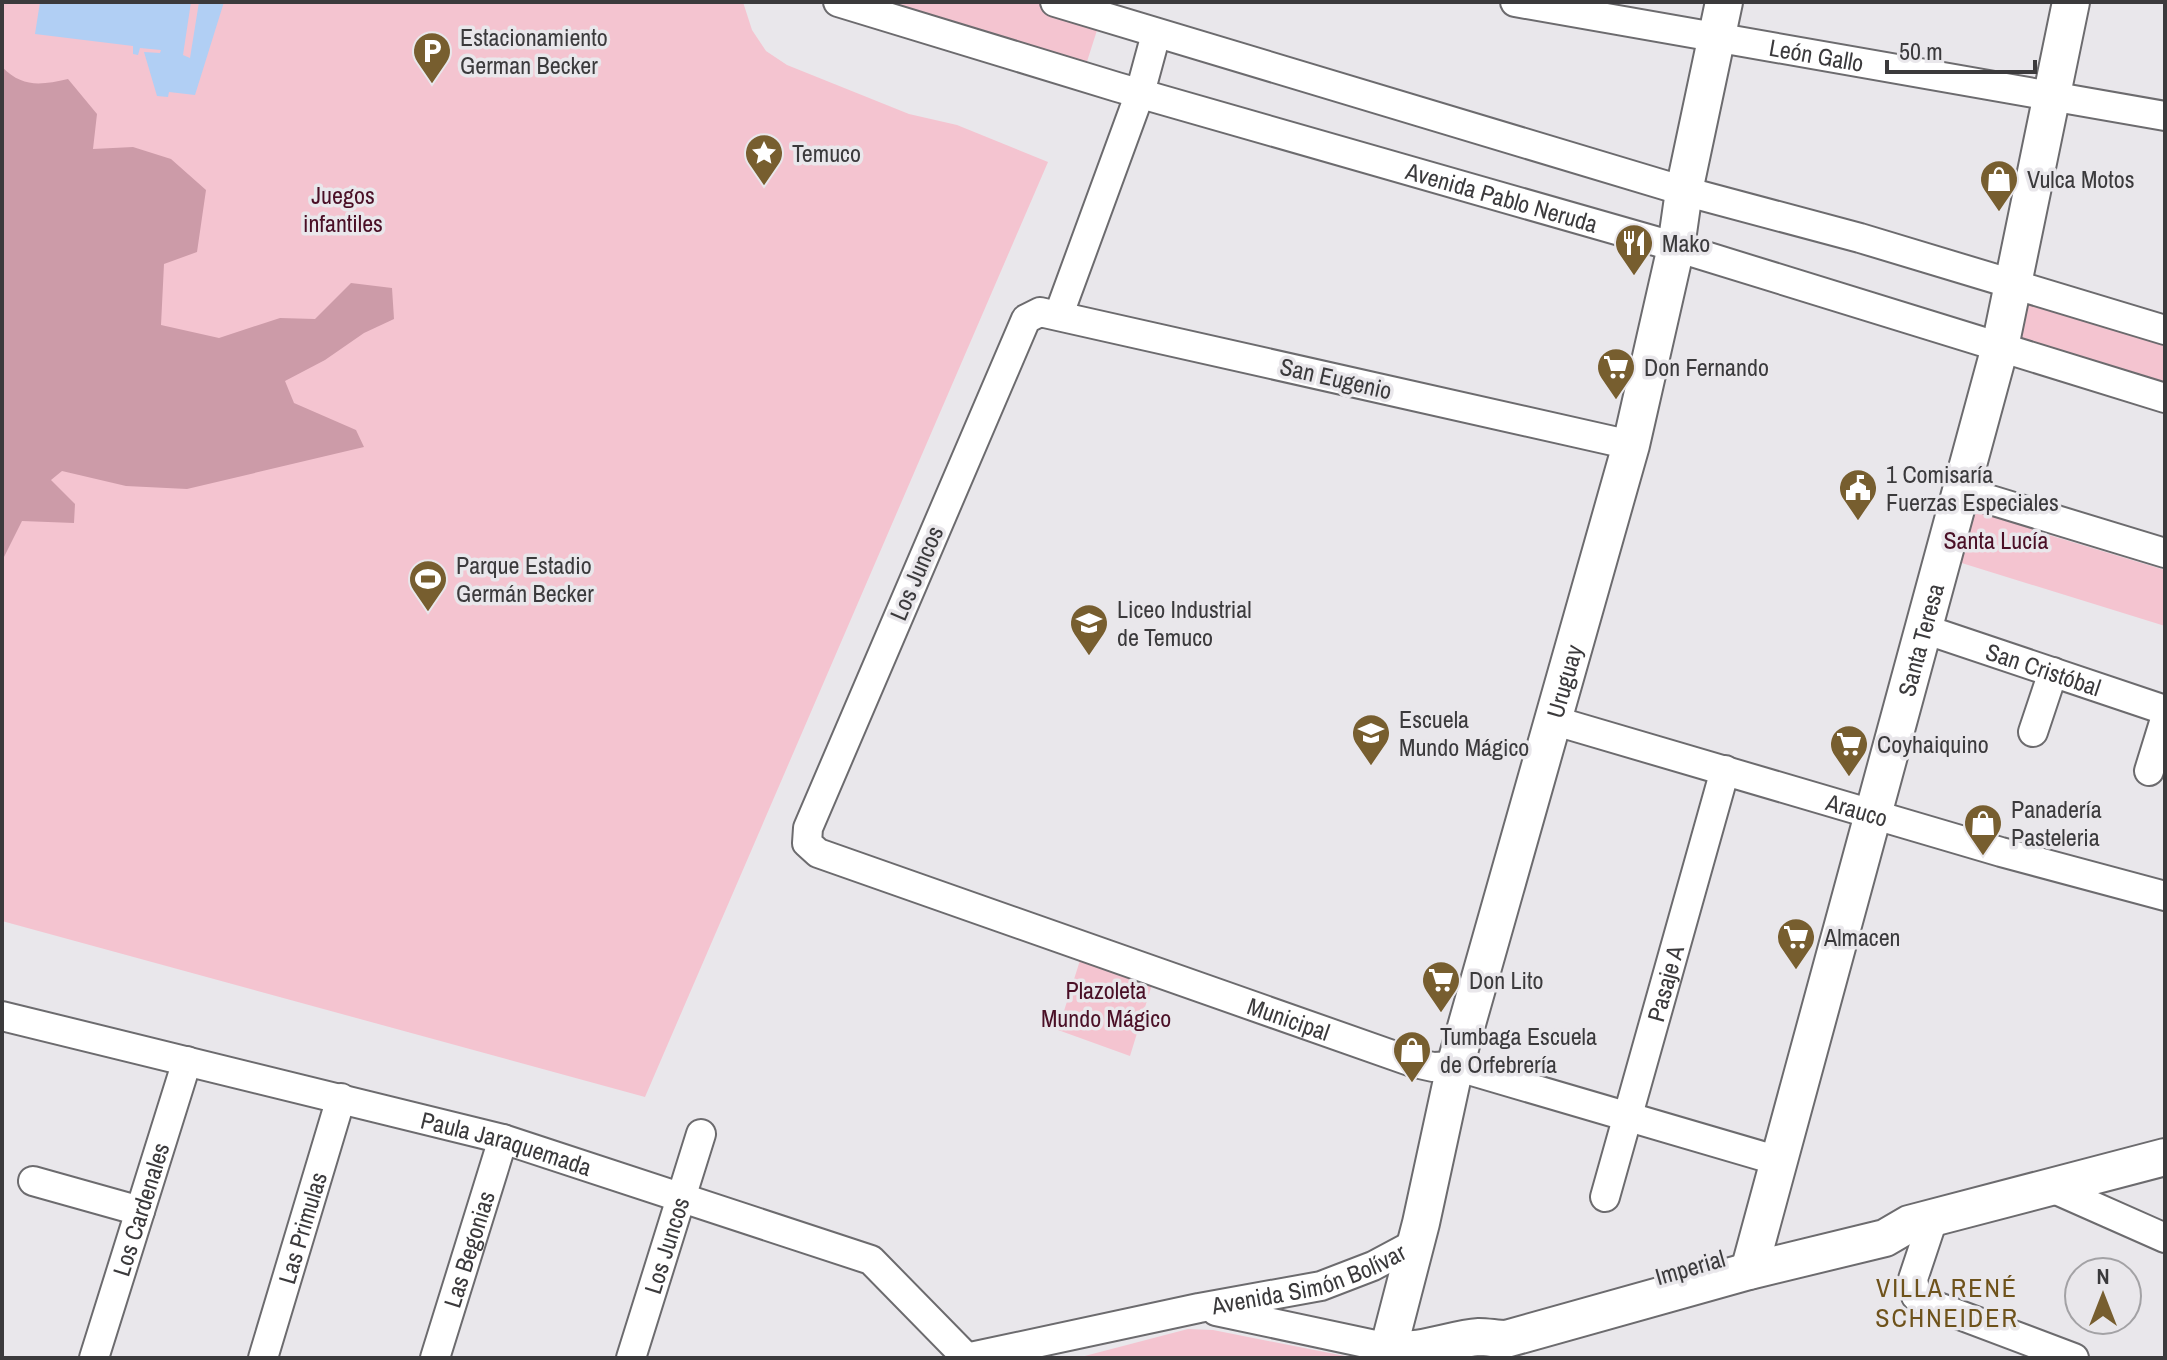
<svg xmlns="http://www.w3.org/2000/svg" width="2167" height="1360" viewBox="0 0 2167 1360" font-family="'Archivo Narrow',sans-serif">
	<rect width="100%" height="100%" fill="#e9e7eb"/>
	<path fill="#f4c4d0" d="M 2,2 L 743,2 L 752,30 L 766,51 L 787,65 L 909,114 L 957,125 L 1048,162 L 645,1097 L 2,921 Z
		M 854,2 L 1106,2 L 1084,71 Z
		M 2029,302 L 2165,342 L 2165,382 L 2019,339 Z
		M 1970,498 L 2042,520 L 2039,532 L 2165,570 L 2165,626 L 1952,560 Z
		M 1082,954 L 1154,978 L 1130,1056 L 1058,1030 Z
		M 1188,1329 L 1213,1330 L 1355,1358 L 1077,1358 Z"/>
	<path fill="#cc9ba8" d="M 2,67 C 23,88 41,85 68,79 L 97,114 L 93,149 L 133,147 L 171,159 L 206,190 L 197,252 L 164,264 L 161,325 L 219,338 L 280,318 L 315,319 L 351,283 L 392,288 L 394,319 L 364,333 L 325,360 L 285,381 L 294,403 L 356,430 L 364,447 L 187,489 L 126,486 L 62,471 L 51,480 L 75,504 L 74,523 L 22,521 L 2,561 Z"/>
	<path fill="#b1cff4" d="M 40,2 L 191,2 L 183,55 L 190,58 L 199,2 L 224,2 L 195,95 L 169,92 L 168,97 L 157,96 L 144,52 L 160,53 L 161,50 L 140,48 L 138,55 L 133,54 L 133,46 L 35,34 Z"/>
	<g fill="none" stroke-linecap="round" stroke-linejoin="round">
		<defs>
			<g id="minor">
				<path id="s1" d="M 838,2 L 1117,87 L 1676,247 L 2165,398"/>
				<path d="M 1055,2 L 1684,191 L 1860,238 L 2165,330"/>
				<path id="s2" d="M 1515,2 L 2165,116"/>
				<path d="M 1059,314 L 1140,93 L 1156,34"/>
				<path id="s3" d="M 1631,445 L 1040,312 L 1026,319 L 808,828 L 807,843 L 818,853 L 1415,1063 L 1433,1067 L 1455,1066 L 1779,1161"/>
				<path d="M 1961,491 L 2165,553"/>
				<path id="s4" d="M 1924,629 L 2165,710"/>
				<path id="s5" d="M 1552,720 L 2001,852 L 2165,896"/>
				<path d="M 2033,732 L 2053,672"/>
				<path d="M 2149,771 L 2165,719"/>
				<path id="s6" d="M 2,1016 L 503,1139 L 871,1260 L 967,1358"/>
				<path d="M 33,1181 L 140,1211"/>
				<path d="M 2052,1188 L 2165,1238"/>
				<path id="s7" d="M 1605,1197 L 1725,770"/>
				<path d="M 1933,1219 L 1913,1279 L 1916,1296 L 1933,1305 L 2074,1358"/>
				<path d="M 1216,1311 L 1389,1348"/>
				<path id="s8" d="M 94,1358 L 187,1061"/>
				<path id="s9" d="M 263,1358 L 341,1098"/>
				<path id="s10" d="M 435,1358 L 503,1139"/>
				<path id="s11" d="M 631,1358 L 701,1134"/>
				<path id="s12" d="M 966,1358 L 1199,1308 L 1321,1286 L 1373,1266 L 1416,1243"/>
			</g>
			<g id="major">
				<path id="s13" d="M 1749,1271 L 2000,347 L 2071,2"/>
				<path d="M 1389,1348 C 1422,1354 1449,1339 1479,1337 C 1488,1337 1497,1339 1506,1339 L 1749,1271 L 1885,1238 L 1909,1224 L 2165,1157"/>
				<path id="s14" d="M 1386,1358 L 1421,1223 L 1455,1066 L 1631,445 L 1676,247 L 1684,191 L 1724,2"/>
			</g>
		</defs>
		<use href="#minor" stroke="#6c6b6e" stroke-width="32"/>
		<use href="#major" stroke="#6c6b6e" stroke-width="40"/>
		<use href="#minor" stroke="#fff" stroke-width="28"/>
		<use href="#major" stroke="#fff" stroke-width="36"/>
	</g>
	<defs>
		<symbol id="parking-pin" viewBox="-11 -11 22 30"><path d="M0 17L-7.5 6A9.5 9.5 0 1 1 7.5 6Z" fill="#775e2f" stroke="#e9e7eb"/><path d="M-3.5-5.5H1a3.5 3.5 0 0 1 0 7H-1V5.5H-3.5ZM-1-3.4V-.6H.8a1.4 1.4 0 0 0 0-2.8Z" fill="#fff"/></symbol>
		<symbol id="sight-pin" viewBox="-11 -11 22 30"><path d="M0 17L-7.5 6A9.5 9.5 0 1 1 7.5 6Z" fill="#775e2f" stroke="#e9e7eb"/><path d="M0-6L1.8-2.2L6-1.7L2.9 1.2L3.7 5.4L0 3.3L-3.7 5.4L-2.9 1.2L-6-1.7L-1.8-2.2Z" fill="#fff"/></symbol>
		<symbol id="shop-pin" viewBox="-11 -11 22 30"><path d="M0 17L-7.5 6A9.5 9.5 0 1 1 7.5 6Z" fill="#775e2f" stroke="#e9e7eb"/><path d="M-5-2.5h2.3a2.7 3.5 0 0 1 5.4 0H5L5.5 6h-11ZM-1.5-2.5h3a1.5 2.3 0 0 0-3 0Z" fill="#fff"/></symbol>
		<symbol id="restaurant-pin" viewBox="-11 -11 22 30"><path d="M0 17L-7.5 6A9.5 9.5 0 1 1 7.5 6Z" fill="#775e2f" stroke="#e9e7eb"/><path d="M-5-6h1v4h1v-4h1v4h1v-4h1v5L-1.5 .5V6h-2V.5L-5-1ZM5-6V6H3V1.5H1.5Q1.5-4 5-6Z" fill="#fff"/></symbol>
		<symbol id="supermarket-pin" viewBox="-11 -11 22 30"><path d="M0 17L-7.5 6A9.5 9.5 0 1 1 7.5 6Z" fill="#775e2f" stroke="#e9e7eb"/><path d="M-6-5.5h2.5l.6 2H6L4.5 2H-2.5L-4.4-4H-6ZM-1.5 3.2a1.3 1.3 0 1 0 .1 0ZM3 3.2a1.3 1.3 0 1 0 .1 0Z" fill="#fff"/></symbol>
		<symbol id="civic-pin" viewBox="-11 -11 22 30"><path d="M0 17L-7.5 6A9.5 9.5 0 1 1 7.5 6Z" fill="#775e2f" stroke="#e9e7eb"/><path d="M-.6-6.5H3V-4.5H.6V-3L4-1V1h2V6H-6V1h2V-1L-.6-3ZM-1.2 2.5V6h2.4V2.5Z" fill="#fff"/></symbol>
		<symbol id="stadium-pin" viewBox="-11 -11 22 30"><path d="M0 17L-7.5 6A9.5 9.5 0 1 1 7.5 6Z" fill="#775e2f" stroke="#e9e7eb"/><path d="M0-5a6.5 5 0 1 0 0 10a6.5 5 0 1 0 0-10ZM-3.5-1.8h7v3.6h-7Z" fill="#fff"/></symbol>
		<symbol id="school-pin" viewBox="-11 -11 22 30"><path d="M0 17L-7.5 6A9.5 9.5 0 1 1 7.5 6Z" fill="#775e2f" stroke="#e9e7eb"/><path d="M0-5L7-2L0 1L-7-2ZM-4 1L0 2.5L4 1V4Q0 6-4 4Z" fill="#fff"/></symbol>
	</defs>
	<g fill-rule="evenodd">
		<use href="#parking-pin" x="410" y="29" width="44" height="60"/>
		<use href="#sight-pin" x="742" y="131" width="44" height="60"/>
		<use href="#shop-pin" x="1977" y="157" width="44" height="60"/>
		<use href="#restaurant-pin" x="1612" y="221" width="44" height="60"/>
		<use href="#supermarket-pin" x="1594" y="345" width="44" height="60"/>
		<use href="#civic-pin" x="1836" y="466" width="44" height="60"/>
		<use href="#stadium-pin" x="406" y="557" width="44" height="60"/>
		<use href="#school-pin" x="1067" y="601" width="44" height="60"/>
		<use href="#school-pin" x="1349" y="711" width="44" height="60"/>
		<use href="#supermarket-pin" x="1827" y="722" width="44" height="60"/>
		<use href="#shop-pin" x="1961" y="801" width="44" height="60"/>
		<use href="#supermarket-pin" x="1774" y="915" width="44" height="60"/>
		<use href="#supermarket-pin" x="1419" y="958" width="44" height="60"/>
		<use href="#shop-pin" x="1390" y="1028" width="44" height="60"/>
	</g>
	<g text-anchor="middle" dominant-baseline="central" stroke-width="7" stroke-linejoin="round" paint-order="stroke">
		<g font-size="24" fill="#3b3a3c" stroke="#e9e7eb" text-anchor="start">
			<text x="460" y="37">Estacionamiento<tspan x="460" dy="28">German Becker</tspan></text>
			<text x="792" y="153">Temuco</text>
			<text x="2027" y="179">Vulca Motos</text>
			<text x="1662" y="243">Mako</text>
			<text x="1644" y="367">Don Fernando</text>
			<text x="1886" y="474">1 Comisaría<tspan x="1886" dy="28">Fuerzas Especiales</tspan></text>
			<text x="456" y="565">Parque Estadio<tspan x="456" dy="28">Germán Becker</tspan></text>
			<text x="1117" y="609">Liceo Industrial<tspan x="1117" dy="28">de Temuco</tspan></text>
			<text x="1399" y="719">Escuela<tspan x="1399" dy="28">Mundo Mágico</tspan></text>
			<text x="1877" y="744">Coyhaiquino</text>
			<text x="2011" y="809">Panadería<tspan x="2011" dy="28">Pasteleria</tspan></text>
			<text x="1824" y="937">Almacen</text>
			<text x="1469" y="980">Don Lito</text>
			<text x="1440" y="1036">Tumbaga Escuela<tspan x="1440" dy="28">de Orfebrería</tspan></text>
		</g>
		<g font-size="24" fill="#3b3a3c" stroke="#e9e7eb">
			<text stroke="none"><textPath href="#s2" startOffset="306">León Gallo</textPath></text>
			<text stroke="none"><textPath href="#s1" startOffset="692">Avenida Pablo Neruda</textPath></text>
			<text transform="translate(1336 378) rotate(13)">San Eugenio</text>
			<text transform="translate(916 573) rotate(-67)">Los Juncos</text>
			<text stroke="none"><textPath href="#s13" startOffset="654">Santa Teresa</textPath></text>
			<text stroke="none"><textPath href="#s4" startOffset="126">San Cristóbal</textPath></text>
			<text stroke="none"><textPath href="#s14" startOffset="700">Uruguay</textPath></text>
			<text stroke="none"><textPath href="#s5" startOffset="318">Arauco</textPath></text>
			<text stroke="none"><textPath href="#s7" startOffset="222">Pasaje A</textPath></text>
			<text stroke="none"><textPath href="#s3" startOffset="1704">Municipal</textPath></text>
			<text stroke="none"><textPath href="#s6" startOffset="520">Paula Jaraquemada</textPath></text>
			<text stroke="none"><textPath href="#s8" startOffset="156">Los Cardenales</textPath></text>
			<text stroke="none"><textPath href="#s9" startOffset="136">Las Primulas</textPath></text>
			<text stroke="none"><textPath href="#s11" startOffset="118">Los Juncos</textPath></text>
			<text stroke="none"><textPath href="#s10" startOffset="114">Las Begonias</textPath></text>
			<text transform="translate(1690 1267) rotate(-16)">Imperial</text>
			<text stroke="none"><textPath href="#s12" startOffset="352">Avenida Simón Bolívar</textPath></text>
		</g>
		<g font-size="24" fill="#4a0f26" stroke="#e9e7eb">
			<text x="343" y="195">Juegos<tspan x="343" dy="28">infantiles</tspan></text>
			<text x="1996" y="540">Santa Lucía</text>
			<text x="1106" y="990">Plazoleta<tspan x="1106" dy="28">Mundo Mágico</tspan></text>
		</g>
		<g font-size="26" letter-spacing="2" fill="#6e521b" stroke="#e9e7eb">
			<text x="1947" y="1287">VILLA RENÉ<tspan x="1947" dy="30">SCHNEIDER</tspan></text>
		</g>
	</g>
	<rect width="2167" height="1360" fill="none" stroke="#3b3a3c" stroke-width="8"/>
	<g transform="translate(2103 1296)"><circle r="38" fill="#e9e7eb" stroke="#a3a2a5" stroke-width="2"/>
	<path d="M0-6L14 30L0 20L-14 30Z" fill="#775e2f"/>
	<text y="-12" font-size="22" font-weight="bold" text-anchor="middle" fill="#3b3a3c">N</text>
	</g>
	<path d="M1887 60v12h148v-12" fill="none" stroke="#3b3a3c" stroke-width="4"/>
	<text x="1899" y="60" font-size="24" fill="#3b3a3c" stroke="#e9e7eb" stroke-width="6" paint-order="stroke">50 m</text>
</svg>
